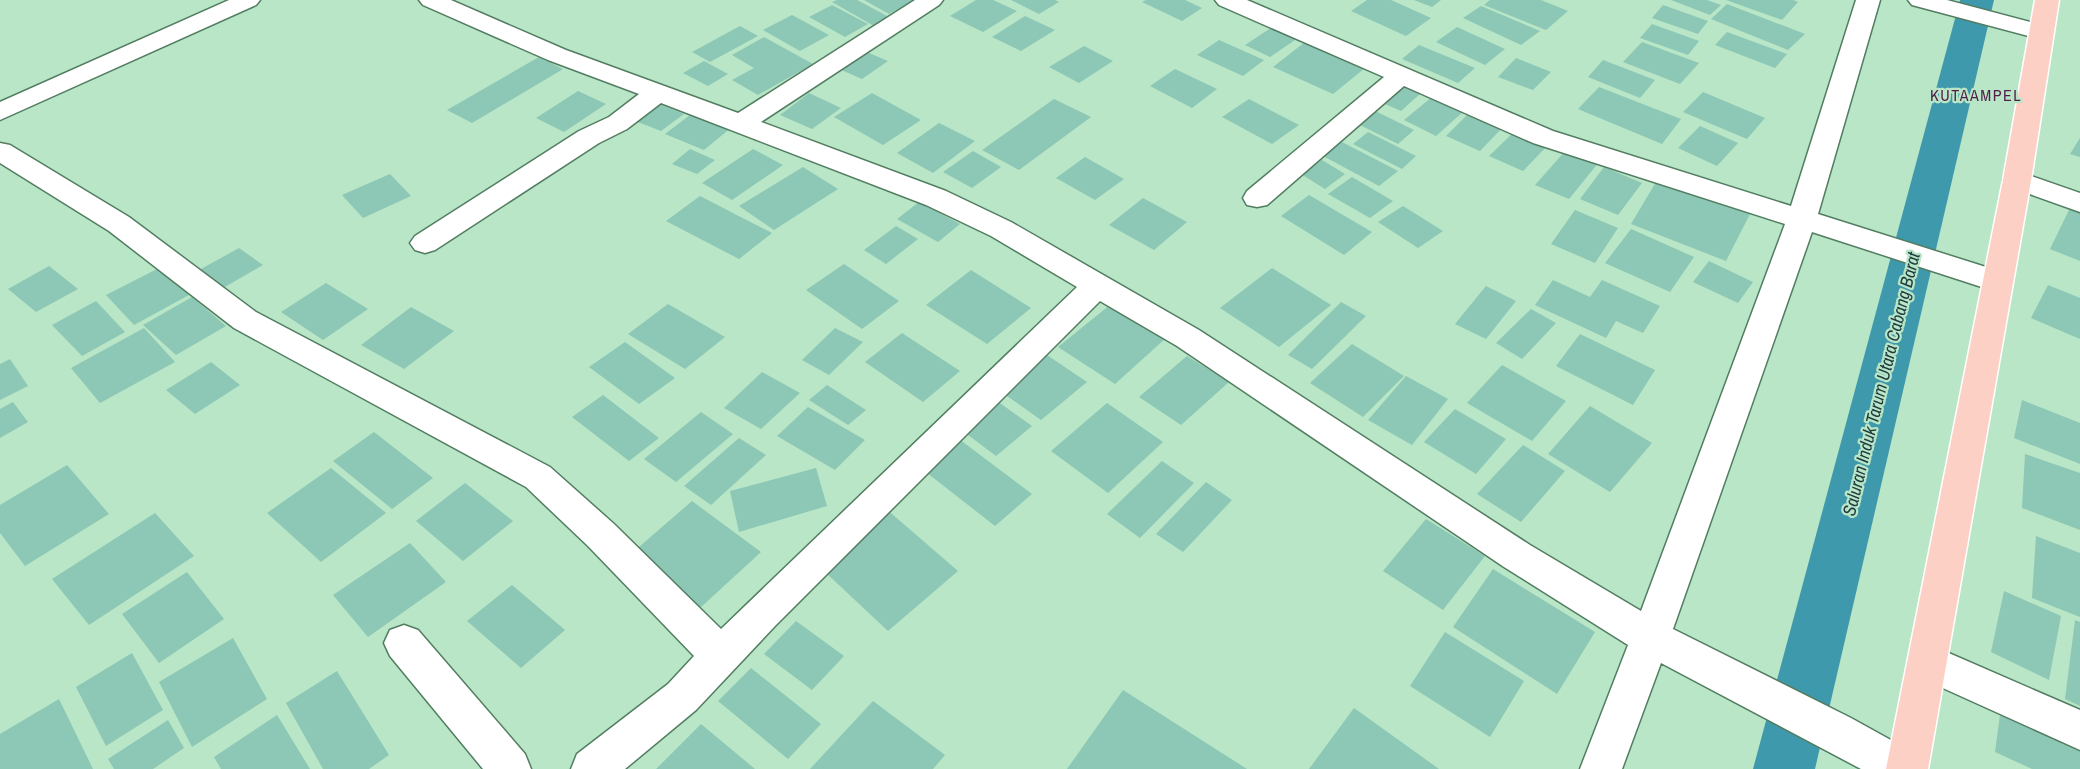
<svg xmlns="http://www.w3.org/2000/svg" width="2080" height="769" viewBox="0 0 2080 769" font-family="'Archivo Narrow',sans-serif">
	<rect width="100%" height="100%" fill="#b8e6c6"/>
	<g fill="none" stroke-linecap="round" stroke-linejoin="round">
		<path fill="#3f99ad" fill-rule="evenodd" d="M 1960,0 L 1994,0 L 1815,769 L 1753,769 Z"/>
	</g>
	<path fill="#8dc7b6" d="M 837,0 L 857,0 L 889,17 L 874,26 L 832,2 Z
		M 864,0 L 914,0 L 889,14 Z
		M 976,0 L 993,0 L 1017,11 L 983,32 L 950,16 Z
		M 1011,0 L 1055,0 L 1059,2 L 1039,14 Z
		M 1146,0 L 1185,0 L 1202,8 L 1182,21 L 1142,2 Z
		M 1367,0 L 1391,0 L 1431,18 L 1406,36 L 1351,11 Z
		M 1414,0 L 1441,0 L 1432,7 Z
		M 1490,0 L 1541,0 L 1568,11 L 1546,30 L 1484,5 Z
		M 1671,0 L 1707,0 L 1721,5 L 1710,15 Z
		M 1726,0 L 1793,0 L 1798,2 L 1782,20 Z
		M 1727,4 L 1805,34 L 1788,50 L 1711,19 Z
		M 832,5 L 868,24 L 845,37 L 809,17 Z
		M 1663,5 L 1708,21 L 1698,34 L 1652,18 Z
		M 1481,6 L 1540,31 L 1521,45 L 1463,18 Z
		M 792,15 L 829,35 L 800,51 L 763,30 Z
		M 1025,16 L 1055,30 L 1021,51 L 992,37 Z
		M 1652,24 L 1699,41 L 1688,55 L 1640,38 Z
		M 740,26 L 758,36 L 710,62 L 692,52 Z
		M 1274,26 L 1298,38 L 1270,57 L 1245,45 Z
		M 1457,27 L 1505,49 L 1485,65 L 1436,42 Z
		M 1727,32 L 1787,54 L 1775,68 L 1715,45 Z
		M 764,37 L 813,64 L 758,95 L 732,80 L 754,68 L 732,55 Z
		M 1219,40 L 1264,60 L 1243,76 L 1197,55 Z
		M 1305,42 L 1365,68 L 1333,94 L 1273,67 Z
		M 1642,42 L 1699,63 L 1680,84 L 1623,62 Z
		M 1419,45 L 1475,68 L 1458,83 L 1402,59 Z
		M 1084,46 L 1113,61 L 1079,83 L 1049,67 Z
		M 864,51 L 888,61 L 862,79 L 839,69 Z
		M 539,57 L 563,69 L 472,123 L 447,110 Z
		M 1516,58 L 1551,72 L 1533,90 L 1498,77 Z
		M 1603,60 L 1655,80 L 1640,98 L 1588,77 Z
		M 704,61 L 728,74 L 708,86 L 683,73 Z
		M 1175,69 L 1217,89 L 1192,108 L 1150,86 Z
		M 1398,83 L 1421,93 L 1401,111 L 1378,101 Z
		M 1599,87 L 1681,119 L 1662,144 L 1578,109 Z
		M 578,91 L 606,104 L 564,132 L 536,118 Z
		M 1703,92 L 1765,118 L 1747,139 L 1683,112 Z
		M 809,93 L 841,108 L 812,129 L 780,115 Z
		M 872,93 L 921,120 L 883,145 L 834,117 Z
		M 1432,97 L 1464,111 L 1436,136 L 1404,120 Z
		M 1054,99 L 1091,117 L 1019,170 L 982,150 Z
		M 1249,99 L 1299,125 L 1272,144 L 1222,117 Z
		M 654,102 L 684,114 L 661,131 L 630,119 Z
		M 1371,109 L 1414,130 L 1398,144 L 1354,122 Z
		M 1471,111 L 1505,125 L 1480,151 L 1446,136 Z
		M 694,112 L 732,127 L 704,150 L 665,134 Z
		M 939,123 L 975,141 L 933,173 L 897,153 Z
		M 1700,126 L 1738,143 L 1717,166 L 1678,148 Z
		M 1515,131 L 1548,145 L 1523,171 L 1489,156 Z
		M 1368,132 L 1416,156 L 1402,169 L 1353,144 Z
		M 2080,138 L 2080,157 L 2070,154 Z
		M 1342,142 L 1398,171 L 1379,186 L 1323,156 Z
		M 690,149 L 715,160 L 697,174 L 672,164 Z
		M 753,149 L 783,165 L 732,200 L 702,183 Z
		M 1567,149 L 1599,162 L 1569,199 L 1535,185 Z
		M 973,151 L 1001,167 L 972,188 L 943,172 Z
		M 1085,157 L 1124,179 L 1095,200 L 1056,178 Z
		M 1322,160 L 1345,174 L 1325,189 L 1301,174 Z
		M 803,167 L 838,189 L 774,230 L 739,206 Z
		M 1604,167 L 1642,183 L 1618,215 L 1580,199 Z
		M 390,174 L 411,196 L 363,218 L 342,195 Z
		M 1352,177 L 1393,201 L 1370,218 L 1328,194 Z
		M 1659,177 L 1751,212 L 1726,261 L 1631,224 Z
		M 1309,195 L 1372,232 L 1344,255 L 1281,216 Z
		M 700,196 L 772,233 L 739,259 L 666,221 Z
		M 1143,198 L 1187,222 L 1154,250 L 1109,225 Z
		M 919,202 L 960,224 L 938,242 L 897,219 Z
		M 1403,206 L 1443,231 L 1418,248 L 1378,222 Z
		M 2070,208 L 2080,212 L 2080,261 L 2050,249 Z
		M 1575,210 L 1618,228 L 1595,263 L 1551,244 Z
		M 896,226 L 918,239 L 886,264 L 864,250 Z
		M 1631,229 L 1694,257 L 1670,292 L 1605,263 Z
		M 239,248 L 263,265 L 223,288 L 201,269 Z
		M 1709,261 L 1753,282 L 1738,303 L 1693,282 Z
		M 844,264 L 899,301 L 862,329 L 806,290 Z
		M 49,266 L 78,289 L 36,312 L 8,289 Z
		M 161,267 L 189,295 L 134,325 L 106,295 Z
		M 1272,268 L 1331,305 L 1279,347 L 1220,308 Z
		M 971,270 L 1031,308 L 987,344 L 926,305 Z
		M 1553,280 L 1590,297 L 1602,280 L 1660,306 L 1643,333 L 1616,321 L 1606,338 L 1535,305 Z
		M 326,283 L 368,309 L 323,340 L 281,312 Z
		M 2048,285 L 2080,298 L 2080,339 L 2031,318 Z
		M 1486,286 L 1516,301 L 1486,339 L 1455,324 Z
		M 192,297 L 226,326 L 176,355 L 143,325 Z
		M 96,301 L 125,332 L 82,356 L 52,325 Z
		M 1341,302 L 1366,316 L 1312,369 L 1288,355 Z
		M 668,304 L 725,337 L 685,369 L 628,334 Z
		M 1111,304 L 1166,338 L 1115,384 L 1058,347 Z
		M 411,307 L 454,331 L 404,369 L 361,345 Z
		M 1531,309 L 1556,323 L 1522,359 L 1496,343 Z
		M 144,328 L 175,362 L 100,403 L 71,368 Z
		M 835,328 L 863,342 L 829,375 L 802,360 Z
		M 902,333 L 960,371 L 923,402 L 865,362 Z
		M 1580,334 L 1655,370 L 1633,405 L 1556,366 Z
		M 625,342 L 675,378 L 639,404 L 589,367 Z
		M 1352,344 L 1404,376 L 1363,417 L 1310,383 Z
		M 1035,347 L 1087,382 L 1041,420 L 989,383 Z
		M 1187,356 L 1229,382 L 1181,425 L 1139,397 Z
		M 10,359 L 28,386 L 0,400 L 0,364 Z
		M 211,362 L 240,385 L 195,414 L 166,390 Z
		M 1502,365 L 1566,401 L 1532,441 L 1467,403 Z
		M 762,372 L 800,393 L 761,429 L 724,408 Z
		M 1406,376 L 1448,399 L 1412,445 L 1368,420 Z
		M 827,385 L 866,410 L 848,425 L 809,400 Z
		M 983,391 L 1032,426 L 996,456 L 947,419 Z
		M 603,395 L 659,438 L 629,461 L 572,417 Z
		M 2022,400 L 2080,423 L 2080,464 L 2014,438 Z
		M 13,402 L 28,422 L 0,438 L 0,409 Z
		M 1107,403 L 1163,442 L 1108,493 L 1051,451 Z
		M 1590,406 L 1652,443 L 1610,492 L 1548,454 Z
		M 808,407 L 865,440 L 835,470 L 777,436 Z
		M 1455,409 L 1506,439 L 1476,474 L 1424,442 Z
		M 701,412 L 733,434 L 676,482 L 644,459 Z
		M 374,432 L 433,478 L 392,509 L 333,461 Z
		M 739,438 L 766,455 L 711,505 L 684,486 Z
		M 959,439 L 1032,494 L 995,526 L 922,469 Z
		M 1523,445 L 1565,471 L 1521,522 L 1477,494 Z
		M 2025,454 L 2080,473 L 2080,530 L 2022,508 Z
		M 1162,461 L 1194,483 L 1140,538 L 1107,514 Z
		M 67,465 L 109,514 L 25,566 L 0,533 L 0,505 Z
		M 331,468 L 386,513 L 321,562 L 267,513 Z
		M 816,468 L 827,506 L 739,532 L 730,491 Z
		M 1206,482 L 1232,500 L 1183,552 L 1156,534 Z
		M 465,483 L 513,521 L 463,561 L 416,521 Z
		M 692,501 L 761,552 L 700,608 L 632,553 Z
		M 877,501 L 958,571 L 888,631 L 808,556 Z
		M 155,513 L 194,556 L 89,625 L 52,579 Z
		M 1426,519 L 1485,556 L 1443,610 L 1383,571 Z
		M 2036,536 L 2080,553 L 2080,617 L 2032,598 Z
		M 410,543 L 446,582 L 368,637 L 333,595 Z
		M 1493,569 L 1595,632 L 1557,694 L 1453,627 Z
		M 187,572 L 224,619 L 159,663 L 122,614 Z
		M 512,585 L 565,630 L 521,668 L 467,621 Z
		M 2004,591 L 2061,616 L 2049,680 L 1991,652 Z
		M 2075,620 L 2080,622 L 2080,706 L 2065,699 Z
		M 796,621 L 844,656 L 812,690 L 764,654 Z
		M 1445,632 L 1524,681 L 1490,737 L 1410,686 Z
		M 233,638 L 267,699 L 192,747 L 159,682 Z
		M 132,653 L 163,710 L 106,746 L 76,687 Z
		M 751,668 L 821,724 L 788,759 L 718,701 Z
		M 337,671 L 389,755 L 369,769 L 323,769 L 286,703 Z
		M 1123,690 L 1247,769 L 1067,769 Z
		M 59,699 L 93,769 L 0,769 L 0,734 Z
		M 2002,700 L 2080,735 L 2080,769 L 2032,769 L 1995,752 Z
		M 873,701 L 945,755 L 933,769 L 810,769 Z
		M 1354,708 L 1439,769 L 1309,769 Z
		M 277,715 L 310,769 L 221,769 L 214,757 Z
		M 168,720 L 184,748 L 153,769 L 114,769 L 108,759 Z
		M 701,724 L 755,769 L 656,769 Z"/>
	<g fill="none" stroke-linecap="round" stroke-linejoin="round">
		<defs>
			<path id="minor" d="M 229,0 L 260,0 L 256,5 L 0,120 L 0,102 Z
				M 419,0 L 451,0 L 566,50 L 738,113 L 915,0 L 943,0 L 939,5 L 761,122 L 946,191 L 1011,222 L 1199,330 L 1530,545 L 1641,611 L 1785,224 L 1533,143 L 1404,86 L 1267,205 L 1257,207 L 1247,205 L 1243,198 L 1247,191 L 1384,77 L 1219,5 L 1215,0 L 1247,0 L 1553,131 L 1791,206 L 1856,0 L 1880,0 L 1818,214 L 2008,274 L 2012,281 L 2008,288 L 1997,292 L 1812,232 L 1673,629 L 1851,718 L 1916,754 L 1922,769 L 1861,769 L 1661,663 L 1622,769 L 1580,769 L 1628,645 L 1504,567 L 1177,346 L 1100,301 L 775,626 L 696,710 L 625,769 L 571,769 L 577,754 L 668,684 L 694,656 L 588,546 L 526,487 L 234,328 L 109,231 L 0,163 L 0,143 L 10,145 L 129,217 L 256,312 L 550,467 L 614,524 L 721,629 L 1077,287 L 991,236 L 926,205 L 661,103 L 627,129 L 599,143 L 435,250 L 425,253 L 415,250 L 410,243 L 415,236 L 579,131 L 609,117 L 639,94 L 548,60 L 423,5 Z
				M 1908,0 L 1947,0 L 2049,27 L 2052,32 L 2049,37 L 2040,39 L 1912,5 Z
				M 2017,171 L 2080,193 L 2080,212 L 2007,186 L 2003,180 L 2007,174 Z
				M 404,625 L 418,630 L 525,754 L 531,769 L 483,769 L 390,656 L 384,643 L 390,630 Z
				M 1928,644 L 2080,710 L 2080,750 L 1914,675 L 1908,662 L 1914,649 Z"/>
			<path id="major" d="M 2035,0 L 2059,0 L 2031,180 L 1928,769 L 1886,769 L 2003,180 Z"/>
		</defs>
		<use href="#minor" stroke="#527d61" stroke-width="3"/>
		<use href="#major" stroke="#fff" stroke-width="3"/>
		<use href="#minor" fill="#fff" fill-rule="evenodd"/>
		<use href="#major" fill="#fdd0c5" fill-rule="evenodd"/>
	</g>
	<g text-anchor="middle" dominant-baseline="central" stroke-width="4.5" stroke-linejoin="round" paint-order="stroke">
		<g font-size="16" letter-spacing="1.5" fill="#521d49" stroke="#b8e6c6">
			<text x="1976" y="95">KUTAAMPEL</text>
		</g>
		<g font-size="18" font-style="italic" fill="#203c42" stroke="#b8e6c6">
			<text transform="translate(1881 384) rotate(-76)">Saluran Induk Tarum Utara Cabang Barat</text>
		</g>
	</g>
</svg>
